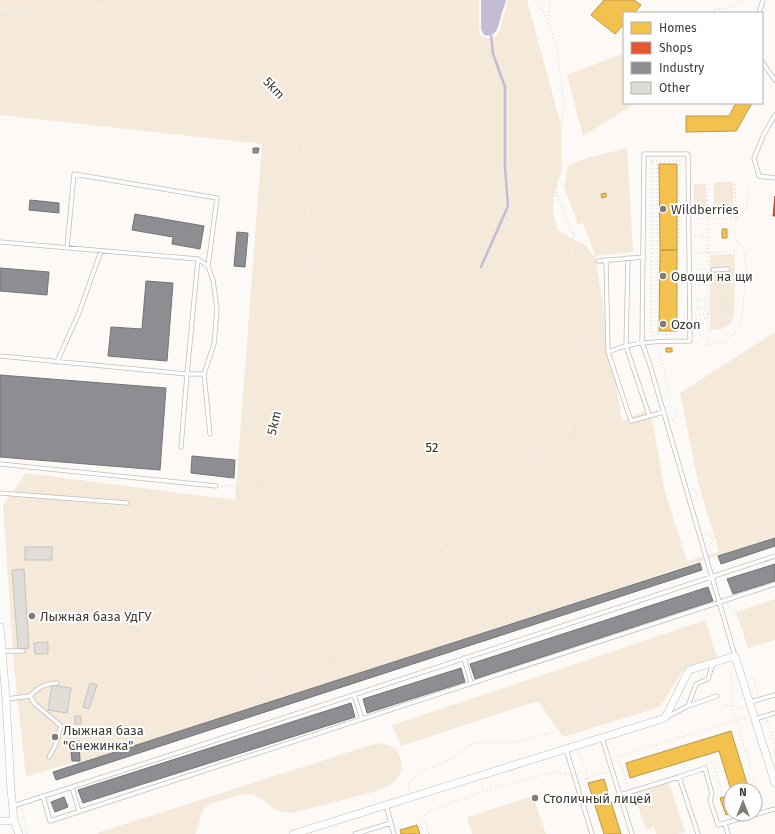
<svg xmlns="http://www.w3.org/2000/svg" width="775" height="834" viewBox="0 0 775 834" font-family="'Fira Sans',sans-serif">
	<rect width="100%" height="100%" fill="#fcf9f6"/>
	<path fill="#f5ead9" d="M 0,0 L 479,0 L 479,31 L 480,35 C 485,39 491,39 496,36 C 501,30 502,24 503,17 C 505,11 507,6 508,0 L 527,0 L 561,125 L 562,169 L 554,197 L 553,212 L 558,230 L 569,237 L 587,247 L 593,256 L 595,255 L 583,223 L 578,225 L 564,187 L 568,165 L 587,158 L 627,148 L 633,252 L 595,256 L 622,421 L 650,408 L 665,492 L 687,561 L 719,552 L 698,482 L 680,393 L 775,332 L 775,537 L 86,762 L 78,764 L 77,761 L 26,777 L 14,667 L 3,505 L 26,473 L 235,500 L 262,144 L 0,115 Z
		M 624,53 L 624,103 L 636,103 L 583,136 L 567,75 Z
		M 714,182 L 733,182 L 733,215 L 714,216 Z
		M 694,184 L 706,184 L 706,207 L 694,207 Z
		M 735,254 L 734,314 L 731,324 L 721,329 L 710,330 L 710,255 Z
		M 775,599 L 775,640 L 748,648 L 736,612 Z
		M 706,620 L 717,658 L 684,669 L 660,707 L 563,737 L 538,701 L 401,746 L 392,725 Z
		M 380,743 C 382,744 386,744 389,745 C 399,748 405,765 400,774 C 396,783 386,787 377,791 L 292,813 L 282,812 L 273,808 L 261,798 L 253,795 L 243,794 L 209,804 L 204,809 L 201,815 L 198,827 L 195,834 L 97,834 L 100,832 L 371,745 Z
		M 668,780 L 685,832 L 678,834 L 656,834 L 654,827 L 646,830 L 633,791 Z
		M 533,796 L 546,834 L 472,834 L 467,817 Z"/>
	<path fill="#c4bbd4" d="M 481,0 L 506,0 C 505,6 502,10 501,16 C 498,25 498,38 484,35 L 481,29 Z"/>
	<path fill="#f2c14e" stroke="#bc9846" d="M 604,0 L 634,0 L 641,5 L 634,13 L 624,13 L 624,24 L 615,34 L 591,15 Z
		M 736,103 L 752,103 L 736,131 L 686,132 L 686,116 L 729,116 Z
		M 659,164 L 677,164 L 677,250 L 660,250 Z
		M 606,193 L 606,197 L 602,198 L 601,194 Z
		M 722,229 L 727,229 L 727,238 L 722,238 Z
		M 660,250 L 677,250 L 677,331 L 659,331 Z
		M 666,348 L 672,348 L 672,352 L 666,352 Z
		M 731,731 L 749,790 L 731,790 L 719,751 L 630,778 L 626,763 Z
		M 604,779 L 621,834 L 604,834 L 588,783 Z
		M 731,795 L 731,813 L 726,815 L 720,798 Z
		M 417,825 L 420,834 L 401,834 L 400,830 Z"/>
	<path fill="#e4572e" stroke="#b24e30" d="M 775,196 L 775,216 L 773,216 Z"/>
	<path fill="#8d8d92" stroke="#757476" d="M 253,148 L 259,148 L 258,153 L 253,153 Z
		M 30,200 L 59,203 L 59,213 L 29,210 Z
		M 135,214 L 204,226 L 200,249 L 172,244 L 173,237 L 132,230 Z
		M 237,232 L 248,233 L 245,267 L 234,266 Z
		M 0,268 L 49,272 L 47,295 L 0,291 Z
		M 146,281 L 173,283 L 167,361 L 108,356 L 111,327 L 142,329 Z
		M 0,375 L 166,388 L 160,470 L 0,457 Z
		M 192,456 L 235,460 L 234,478 L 191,473 Z
		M 775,538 L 775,546 L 721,564 L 718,556 Z
		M 700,563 L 702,570 L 56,780 L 53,772 Z
		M 775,564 L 775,581 L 733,594 L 727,579 Z
		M 708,587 L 713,601 L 475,679 L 470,664 Z
		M 461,668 L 465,682 L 367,713 L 363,699 Z
		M 351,703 L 355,717 L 83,803 L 78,790 Z
		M 79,741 L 80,761 L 72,761 L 70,742 Z
		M 64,797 L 68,807 L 55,812 L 51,802 Z"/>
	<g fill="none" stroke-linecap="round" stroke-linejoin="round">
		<path stroke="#c4bbd4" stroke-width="2.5" d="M 481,267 L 508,206 L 505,167 L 505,87 L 493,54 L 491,35"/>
	</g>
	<path fill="#e0ddd9" stroke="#c6c3be" d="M 25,547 L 52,547 L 52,560 L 25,560 Z
		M 24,569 L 29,648 L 18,649 L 12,570 Z
		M 48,642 L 48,654 L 35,654 L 34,643 Z
		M 90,683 L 97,685 L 89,709 L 83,707 Z
		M 52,685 L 71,688 L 67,713 L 48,710 Z
		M 75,716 L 81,716 L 81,724 L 75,724 Z"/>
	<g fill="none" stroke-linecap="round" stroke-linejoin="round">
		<defs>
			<path id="lane" d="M 759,13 L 763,0
				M 762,62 L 775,80
				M 775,115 L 764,134 L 754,158 L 759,176 L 775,178
				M 0,242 L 198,259 L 187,374 L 204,374
				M 67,248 L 74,174 L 217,198 L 208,266
				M 628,258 L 626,346 L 649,415
				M 198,259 L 208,266 L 213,280 L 217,309 L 214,344 L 204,374 L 210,434
				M 606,260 L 608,352
				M 598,261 L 644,257
				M 713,270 L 728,269
				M 0,356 L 187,374 L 181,447
				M 57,362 L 79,313 L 101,251
				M 664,412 L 631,421 L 608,352 C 614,350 620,347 626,346 C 647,341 669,341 690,341 L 688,154 L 644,154 L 642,343 L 649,362 L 735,656
				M 0,464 L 216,486
				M 0,493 L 127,503
				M 2,651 L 23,651
				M 464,658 L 471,683
				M 354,695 L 362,719
				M 30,696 C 39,687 44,684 57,683
				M 6,699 L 30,696 L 35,704 L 61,726 L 55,746 L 49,757
				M 750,702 L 775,695
				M 688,706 L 717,696
				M 667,717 L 688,706 L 696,684 L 708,679 L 713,663
				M 755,719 L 775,713
				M 602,738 L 632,834
				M 566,749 L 592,834
				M 679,777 L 705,768 L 712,794 L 710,800 L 718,825 L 775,809
				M 72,787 L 79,811
				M 620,795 L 679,777 L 698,834
				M 43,796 L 50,821 L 775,584
				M 386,805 L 394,834
				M 13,806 L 180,752 L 775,556
				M 725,824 L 728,834
				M 355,834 L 391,823"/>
			<path id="street" d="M 0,627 L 6,699 L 11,790 L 14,821 L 19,834
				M 0,821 L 14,821
				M 293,834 L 665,718 L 689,670 L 735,656 L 775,783"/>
		</defs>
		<use href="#lane" stroke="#c1beba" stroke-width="5"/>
		<use href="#street" stroke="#c1beba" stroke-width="8"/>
		<path stroke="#dfdedc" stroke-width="1.5" stroke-dasharray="1 3" stroke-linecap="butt" d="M 188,0 L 286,100 L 290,115 L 308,174 L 314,237 L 290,365 L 270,437 L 263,484 L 263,501 L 241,550 L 188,589 L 159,623 L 139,641 L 195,662 L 256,678 L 307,671 L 330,656 L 361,656 L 370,643 L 400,606 L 417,571 L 470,524 L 479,505 L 514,466 L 549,453 L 570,439 L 579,419 L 588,368 L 582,289 L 572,232 L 557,195 L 554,174 L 564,104 L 557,49 L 547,20 L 537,0
			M 715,9 L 729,8 L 746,0
			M 0,15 L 33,12 L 108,0
			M 547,20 L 550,7 L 549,0
			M 652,160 L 651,329 L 652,335 L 654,337
			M 657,160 L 658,336
			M 652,162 L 676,161 L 676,159
			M 708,184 L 708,268
			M 735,184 L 736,219 C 750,210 747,203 748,188
			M 694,200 L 708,200
			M 694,211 L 708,211
			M 573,232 L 594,257
			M 695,236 L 707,236
			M 694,253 L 736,252 L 736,219 L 695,219
			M 713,253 L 715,261
			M 727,260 L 729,253
			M 714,265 L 716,261 L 727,260 L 727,263
			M 694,269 L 708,270
			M 708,273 L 708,345
			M 729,275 L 731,279 L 746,279
			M 695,284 L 716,285 L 718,287 L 718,290 L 716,297 L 728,297 L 727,289 L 731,279
			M 696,300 L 708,300
			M 696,308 L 708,308
			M 695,314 L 713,314 L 715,310 L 725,305 L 728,313 C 725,320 724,326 716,329 L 712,327 L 713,314
			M 696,319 L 708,319
			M 695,328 L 708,345 L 726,341 L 738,330 L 742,318 L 746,271 L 745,253 L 740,244 L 736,240
			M 658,334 L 677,334 L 680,160
			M 659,348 L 670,396 L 666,402
			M 667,406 L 675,410 C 677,415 676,418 671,421
			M 221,486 L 263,484
			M 692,489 L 695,490 C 698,494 698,497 695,501
			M 704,533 L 713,539
			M 709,547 L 713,539 L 723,532
			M 727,604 L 735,613 L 761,615 L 775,612
			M 731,669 L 732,706 L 762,806
			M 750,678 L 753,677 L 758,694
			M 720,701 L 722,704 L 744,708
			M 767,720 L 775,745
			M 579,751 L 588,778 L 583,787
			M 618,756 L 628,787
			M 614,758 L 746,717
			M 707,764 L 713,762 L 722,792 L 717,798
			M 581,780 L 606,772
			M 408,791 L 410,783 L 418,774 L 426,769 L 445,762 L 474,743 L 513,742 L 570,728 L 604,708 L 645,693 L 670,679 L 675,682
			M 755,807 L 762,805
			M 22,808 L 27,834
			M 429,834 L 423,817 L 429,811 L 479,793 L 535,777 L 553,772 L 569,774"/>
		<use href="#lane" stroke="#fffefe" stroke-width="3.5"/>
		<use href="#street" stroke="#fffefe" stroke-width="7"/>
	</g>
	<g fill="#807d78" stroke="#fff" stroke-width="1.5">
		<circle cx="663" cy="209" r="4"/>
		<circle cx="663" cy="276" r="4"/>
		<circle cx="663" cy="324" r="4"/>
		<circle cx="32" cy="616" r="4"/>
		<circle cx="55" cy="737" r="4"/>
		<circle cx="535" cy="798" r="4"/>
	</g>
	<g text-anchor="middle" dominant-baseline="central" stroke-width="4" stroke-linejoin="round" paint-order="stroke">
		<g font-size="13" fill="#3e3a34" stroke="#fff">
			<text transform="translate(274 88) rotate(47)">5km</text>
			<text transform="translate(274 423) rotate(-76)">5km</text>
		</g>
		<g font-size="13" fill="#3e3a34" stroke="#fff" text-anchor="start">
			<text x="671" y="209">Wildberries</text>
			<text x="671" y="276">Овощи на щи</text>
			<text x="671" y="324">Ozon</text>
			<text x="40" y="616">Лыжная база УдГУ</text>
			<text x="63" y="730">Лыжная база<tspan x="63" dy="15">"Снежинка"</tspan></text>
			<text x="543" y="798">Столичный лицей</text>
		</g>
		<g font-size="13" fill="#39280a" stroke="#fff">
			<text x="432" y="447">52</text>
		</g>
	</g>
	<rect x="623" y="12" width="140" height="92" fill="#ffffff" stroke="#b2b0ae"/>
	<rect x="631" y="22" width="20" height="12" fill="#f2c14e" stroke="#b2b0ae"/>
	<text x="659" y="32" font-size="12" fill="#3e3a34">Homes</text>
	<rect x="631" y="42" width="20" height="12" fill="#e4572e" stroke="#b2b0ae"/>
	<text x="659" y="52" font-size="12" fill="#3e3a34">Shops</text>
	<rect x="631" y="62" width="20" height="12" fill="#8d8d92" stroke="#b2b0ae"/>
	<text x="659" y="72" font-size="12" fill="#3e3a34">Industry</text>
	<rect x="631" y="82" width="20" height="12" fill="#e0ddd9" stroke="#b2b0ae"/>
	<text x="659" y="92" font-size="12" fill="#3e3a34">Other</text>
	<g transform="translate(743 802)"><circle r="19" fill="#ffffff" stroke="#b2b0ae"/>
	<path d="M0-3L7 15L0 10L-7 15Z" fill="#807d78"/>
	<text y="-6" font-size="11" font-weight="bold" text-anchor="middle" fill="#3e3a34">N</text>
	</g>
</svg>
